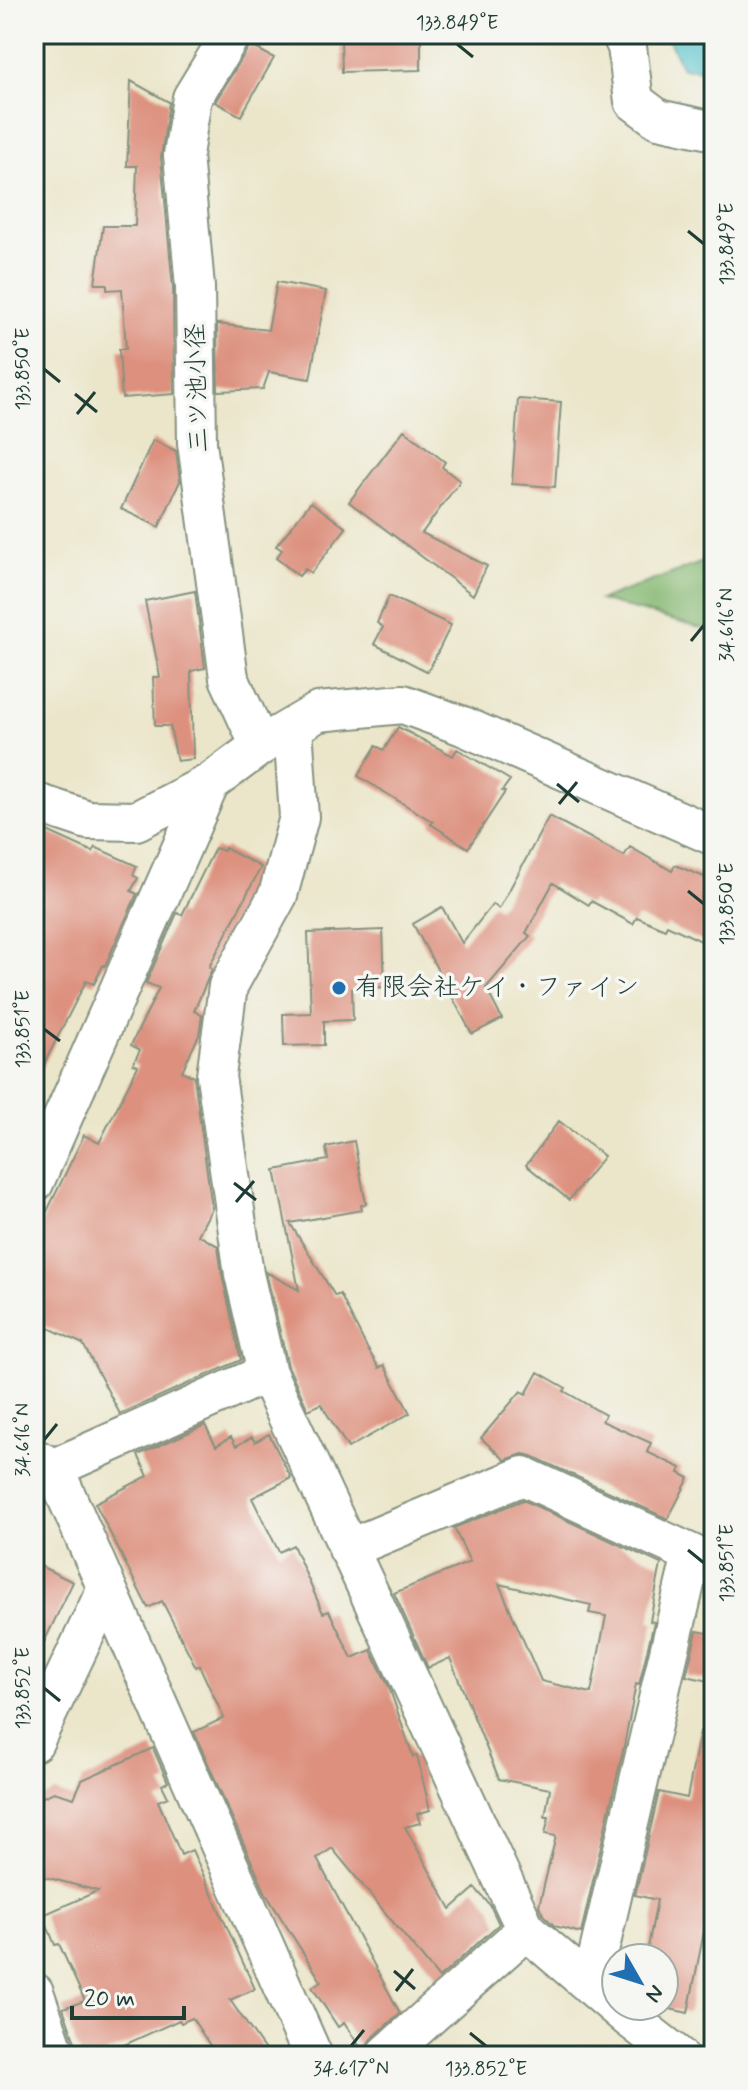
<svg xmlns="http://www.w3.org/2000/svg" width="748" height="2090" viewBox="0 0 748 2090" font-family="Mynerve,'Klee One',sans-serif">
	<rect width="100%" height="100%" fill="#f6f6f2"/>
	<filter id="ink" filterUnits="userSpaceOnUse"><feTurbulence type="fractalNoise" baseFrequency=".0125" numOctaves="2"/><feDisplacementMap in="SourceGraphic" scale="16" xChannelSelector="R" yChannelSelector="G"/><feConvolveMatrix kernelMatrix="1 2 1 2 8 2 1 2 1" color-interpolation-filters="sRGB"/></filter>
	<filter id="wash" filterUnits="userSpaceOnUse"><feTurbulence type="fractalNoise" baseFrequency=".006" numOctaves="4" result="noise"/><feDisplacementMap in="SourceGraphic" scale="32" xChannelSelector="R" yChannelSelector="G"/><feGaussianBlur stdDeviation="1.8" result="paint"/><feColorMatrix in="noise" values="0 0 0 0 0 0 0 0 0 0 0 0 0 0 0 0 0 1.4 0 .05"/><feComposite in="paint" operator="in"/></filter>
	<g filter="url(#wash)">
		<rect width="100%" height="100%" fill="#ebe6ca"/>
		<path fill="#88b974" stroke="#547b54" stroke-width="2" d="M 714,558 L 714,632 L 600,600 Z"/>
		<path fill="#56c3cc" stroke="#3a8080" stroke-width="2" d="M 666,34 L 714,34 L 714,71 L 682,68 Z"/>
		<g id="blocks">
			<path fill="#dd907e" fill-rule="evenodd" d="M 421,35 L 421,70 L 342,72 L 341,37 Z
				M 250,45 L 274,58 L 241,116 L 215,102 Z
				M 131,81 L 169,102 L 161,157 L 173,288 L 174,394 L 122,398 L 119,349 L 126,349 L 122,289 L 107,290 L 107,284 L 95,284 L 103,226 L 135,226 L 137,166 L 127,166 Z
				M 277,282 L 326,291 L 310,379 L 269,372 L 263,389 L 218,391 L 217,324 L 268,330 Z
				M 518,399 L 561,402 L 555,487 L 512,484 Z
				M 404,430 L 445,462 L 442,467 L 460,481 L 422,533 L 487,566 L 473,595 L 349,502 Z
				M 153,440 L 176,451 L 180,481 L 159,527 L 121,509 Z
				M 311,502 L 346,528 L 311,573 L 305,569 L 299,576 L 276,558 L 282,550 L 276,546 Z
				M 195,591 L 205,668 L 191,671 L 193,759 L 177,761 L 170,726 L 155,726 L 153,677 L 160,677 L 145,601 Z
				M 389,596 L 451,625 L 428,672 L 374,644 L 383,627 L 377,623 Z
				M 398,727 L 453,756 L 457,749 L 510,780 L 502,791 L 505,792 L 468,848 L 431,824 L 433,822 L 358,776 L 376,746 L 384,750 Z
				M 549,816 L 624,856 L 630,847 L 672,871 L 675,865 L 714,881 L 714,947 L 667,925 L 665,929 L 637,917 L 633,924 L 591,901 L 589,905 L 553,883 L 526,933 L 530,936 L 486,988 L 502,1019 L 472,1034 L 413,924 L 442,907 L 462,943 L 493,904 L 499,909 Z
				M 34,825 L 93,852 L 95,847 L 137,866 L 133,875 L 138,878 L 131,891 L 137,894 L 105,966 L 103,965 L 94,984 L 86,981 L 34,1084 Z
				M 215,848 L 224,851 L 225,848 L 261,867 L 209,967 L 212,969 L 194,1011 L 202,1015 L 199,1035 L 182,1071 L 194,1077 L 212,1208 L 198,1235 L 218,1246 L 223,1279 L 241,1360 L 120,1414 L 83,1344 L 34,1321 L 46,1291 L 34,1285 L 34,1238 L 84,1135 L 99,1143 L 138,1066 L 133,1064 L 140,1050 L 131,1045 L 159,988 L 146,983 L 177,913 L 182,915 Z
				M 383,930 L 385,987 L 352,989 L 353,1020 L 324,1021 L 324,1045 L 284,1046 L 283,1014 L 311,1013 L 308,933 Z
				M 559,1121 L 604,1156 L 569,1200 L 526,1165 Z
				M 354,1141 L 366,1204 L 361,1205 L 362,1210 L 290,1223 L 335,1296 L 340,1294 L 367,1348 L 379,1368 L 384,1365 L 410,1413 L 348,1448 L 321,1404 L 308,1410 L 288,1366 L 266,1272 L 299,1290 L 275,1170 L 328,1160 L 326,1147 Z
				M 538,1372 L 566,1388 L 564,1391 L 605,1415 L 602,1421 L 651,1443 L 647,1452 L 681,1468 L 679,1473 L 689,1478 L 668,1519 L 532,1456 L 523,1454 L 505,1460 L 481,1438 L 521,1391 L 526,1394 Z
				M 205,1425 L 216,1446 L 231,1437 L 236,1446 L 252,1437 L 255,1442 L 269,1434 L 291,1478 L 252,1498 L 279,1552 L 293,1545 L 323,1613 L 329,1611 L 352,1658 L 371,1650 L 389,1687 L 413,1757 L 417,1756 L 430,1810 L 417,1814 L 420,1823 L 405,1827 L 451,1909 L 475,1888 L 490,1905 L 499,1924 L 439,1978 L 332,1848 L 317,1859 L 400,2013 L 370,2040 L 364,2053 L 344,2023 L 338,2027 L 312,1987 L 321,1981 L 266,1894 L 194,1732 L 224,1718 L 199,1665 L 196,1667 L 162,1601 L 148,1608 L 95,1503 L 148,1476 L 138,1455 Z
				M 523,1500 L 661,1564 L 650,1621 L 654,1622 L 639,1685 L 636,1684 L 624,1746 L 581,1933 L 555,1926 L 544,1916 L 539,1906 L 556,1836 L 545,1834 L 549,1817 L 545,1817 L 550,1789 L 499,1779 L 450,1658 L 428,1668 L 394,1593 L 470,1562 L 454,1528 ZM 499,1584 L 591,1605 L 589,1613 L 606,1616 L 591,1693 L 541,1681 Z
				M 34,1563 L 73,1582 L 34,1663 Z
				M 697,1631 L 714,1634 L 714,1682 L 686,1676 Z
				M 700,1731 L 714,1733 L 714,1922 L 706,1921 L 688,2013 L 657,2006 L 664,2006 L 664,1958 L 646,1958 L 657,1900 L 635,1895 L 659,1792 L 687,1798 Z
				M 153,1748 L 168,1782 L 162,1785 L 168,1797 L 158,1801 L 181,1855 L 192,1850 L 255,1989 L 230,2000 L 269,2056 L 217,2056 L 192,2018 L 181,2023 L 179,2020 L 100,2056 L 81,2056 L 73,2037 L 63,2008 L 85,2001 L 59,1944 L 55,1945 L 43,1915 L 98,1891 L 34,1874 L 34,1801 L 54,1792 L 74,1798 L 82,1780 Z"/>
		</g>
	</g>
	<g filter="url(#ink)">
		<use href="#blocks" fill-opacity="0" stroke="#85927f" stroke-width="2"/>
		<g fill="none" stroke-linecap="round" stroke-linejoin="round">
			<defs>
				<path id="minor" d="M 231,34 L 192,98 L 183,155 L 195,287 L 197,443 L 229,678 L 260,746
					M 621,34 L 627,47 L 634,101 L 658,119 L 714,131
					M 293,727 L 299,817 L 278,895 L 228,986 L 216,1076 L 244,1274 L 267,1373 L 526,1930 L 629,2018 L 678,2056
					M 34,802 L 88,820 L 136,821 L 210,783 L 260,746 L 318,712 L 403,704 L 463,726 L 714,836
					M 34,1183 L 210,783
					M 34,1458 L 54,1468 L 313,2056
					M 54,1468 L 267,1373
					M 348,1549 L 523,1476 L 692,1554 L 591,1986
					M 34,1742 L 107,1588
					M 34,1992 L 56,2056
					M 385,2056 L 526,1930"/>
			</defs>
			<use href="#minor" stroke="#85927f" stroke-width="42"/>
			<use href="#minor" stroke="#fff" stroke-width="38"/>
		</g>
	</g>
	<path fill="none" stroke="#1f3d34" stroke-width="3" d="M 457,44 L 473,57M 688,231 L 704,244M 44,369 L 60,382M 75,394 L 97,412M 77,414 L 95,392M 691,641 L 704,625M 557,784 L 579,802M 559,804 L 577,782M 688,891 L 704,904M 44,1029 L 60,1041M 234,1183 L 256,1200M 236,1202 L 254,1181M 44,1440 L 57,1424M 688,1550 L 704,1563M 44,1688 L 60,1701M 394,1971 L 415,1989M 396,1991 L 413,1969M 470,2033 L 486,2046M 351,2046 L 364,2030"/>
	<circle fill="#1f6fb2" stroke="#f6f6f2" stroke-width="3" cx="339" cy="988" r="8"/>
	<g text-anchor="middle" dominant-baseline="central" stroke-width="7" stroke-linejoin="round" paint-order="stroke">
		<g font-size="26" fill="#1f3d34" stroke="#f6f6f2">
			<text transform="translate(198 388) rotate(-92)">三ツ池小径</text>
		</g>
		<g font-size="26" fill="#1f3d34" stroke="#f6f6f2" text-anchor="start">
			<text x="355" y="988">有限会社ケイ・ファイン</text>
		</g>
	</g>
	<rect width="748" height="2090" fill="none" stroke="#f6f6f2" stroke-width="88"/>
	<g transform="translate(640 1982) rotate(129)"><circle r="38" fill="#f6f6f2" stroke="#a0aca6" stroke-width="2"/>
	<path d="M0-6L14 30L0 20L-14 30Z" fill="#1f6fb2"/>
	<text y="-12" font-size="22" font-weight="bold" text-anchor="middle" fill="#1f3d34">N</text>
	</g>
	<path d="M72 2006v12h112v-12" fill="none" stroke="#1f3d34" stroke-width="4"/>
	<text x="84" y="2006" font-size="24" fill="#1f3d34" stroke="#f6f6f2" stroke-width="6" paint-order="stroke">20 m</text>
	<rect x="44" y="44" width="660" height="2002" fill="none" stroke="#1f3d34" stroke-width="3"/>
	<g font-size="20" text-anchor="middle" fill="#1f3d34">
		<text x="457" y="29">133.849°E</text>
		<text transform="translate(726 244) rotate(-90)" y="7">133.849°E</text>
		<text transform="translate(22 369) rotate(-90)" y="7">133.850°E</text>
		<text transform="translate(726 625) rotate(-90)" y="7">34.616°N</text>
		<text transform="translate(726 904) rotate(-90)" y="7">133.850°E</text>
		<text transform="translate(22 1029) rotate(-90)" y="7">133.851°E</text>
		<text transform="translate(22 1440) rotate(-90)" y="7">34.616°N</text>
		<text transform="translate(726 1563) rotate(-90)" y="7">133.851°E</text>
		<text transform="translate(22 1688) rotate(-90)" y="7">133.852°E</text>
		<text x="351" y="2075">34.617°N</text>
		<text x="486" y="2075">133.852°E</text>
	</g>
</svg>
